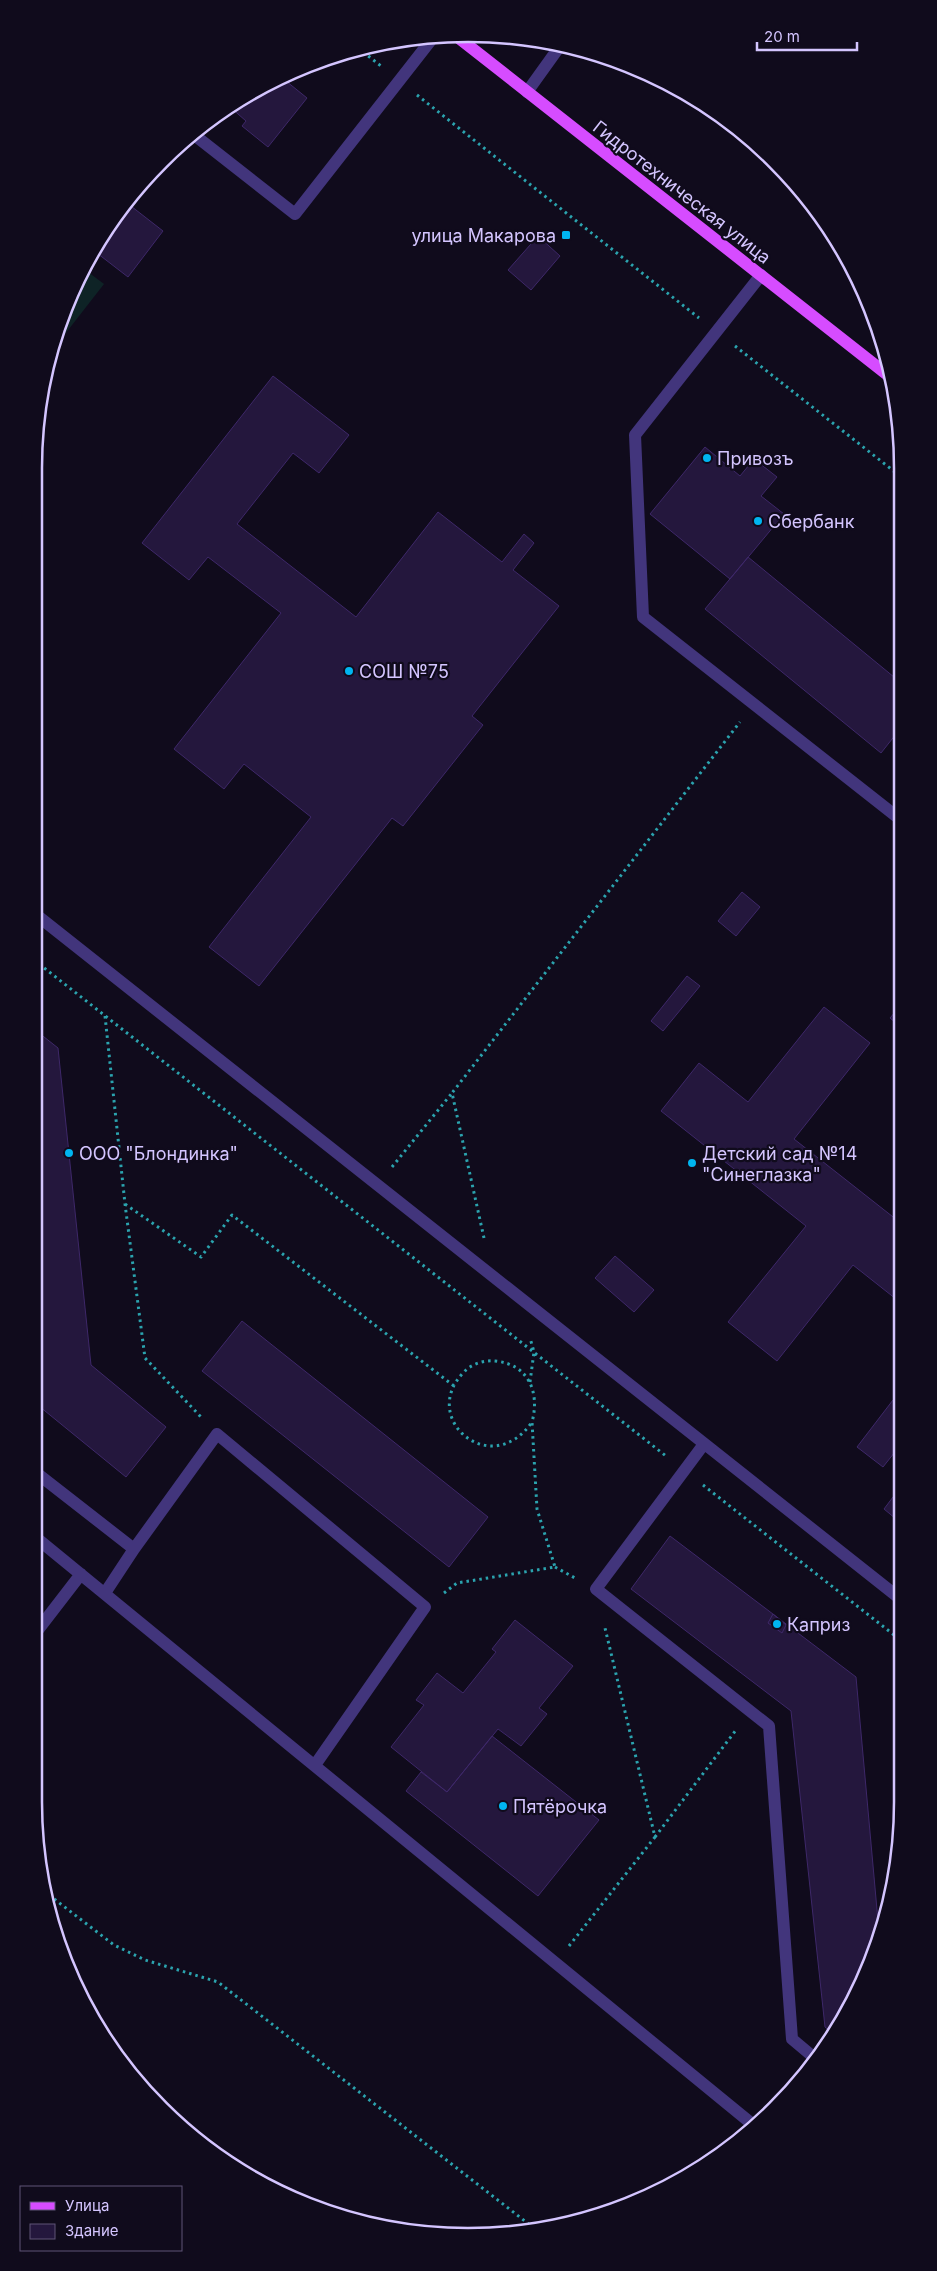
<svg xmlns="http://www.w3.org/2000/svg" width="937" height="2271" viewBox="0 0 937 2271" font-family="Inter,sans-serif">
	<rect width="100%" height="100%" fill="#100b1c"/>
	<path fill="#0e2326" d="M 84,269 L 104,284 L 58,343 L 55,340 L 57,329 Z"/>
	<path fill="#24173d" stroke="#3e2869" d="M 281,77 L 307,98 L 268,147 L 242,126 L 246,121 L 230,107 Z
		M 127,203 L 163,231 L 128,277 L 93,250 Z
		M 538,236 L 560,256 L 531,290 L 508,270 Z
		M 273,376 L 349,435 L 319,473 L 293,453 L 237,524 L 356,617 L 438,512 L 502,562 L 524,534 L 534,543 L 513,570 L 559,606 L 472,716 L 483,725 L 403,826 L 392,818 L 259,986 L 209,947 L 311,817 L 244,764 L 224,789 L 174,749 L 281,613 L 208,557 L 189,580 L 142,543 Z
		M 705,447 L 740,476 L 754,459 L 777,477 L 761,496 L 784,514 L 730,579 L 650,514 Z
		M 748,557 L 900,682 L 900,729 L 881,753 L 705,609 Z
		M 742,892 L 760,907 L 736,936 L 718,921 Z
		M 687,976 L 700,986 L 663,1031 L 651,1021 Z
		M 901,1005 L 901,1027 L 890,1018 Z
		M 824,1007 L 870,1043 L 794,1139 L 902,1224 L 902,1301 L 901,1303 L 853,1265 L 777,1361 L 728,1322 L 806,1226 L 661,1111 L 699,1063 L 748,1102 Z
		M 34,1029 L 58,1048 L 91,1365 L 166,1427 L 126,1477 L 34,1402 Z
		M 615,1256 L 654,1290 L 634,1312 L 595,1278 Z
		M 242,1321 L 488,1517 L 449,1567 L 202,1371 Z
		M 893,1400 L 902,1408 L 902,1443 L 883,1467 L 857,1447 Z
		M 902,1485 L 902,1524 L 884,1509 Z
		M 670,1536 L 856,1677 L 880,1943 L 832,2033 L 825,2027 L 791,1711 L 631,1589 Z
		M 773,1614 L 786,1625 L 782,1633 L 768,1623 Z
		M 515,1620 L 573,1666 L 539,1708 L 547,1714 L 521,1746 L 498,1729 L 447,1792 L 391,1747 L 424,1705 L 416,1700 L 437,1673 L 463,1693 L 496,1652 L 492,1649 Z
		M 492,1736 L 599,1820 L 538,1896 L 406,1791 L 421,1772 L 447,1792 Z"/>
	<g fill="none" stroke-linecap="round" stroke-linejoin="round">
		<path stroke="#2ba3ae" stroke-width="3" stroke-dasharray="2.5 4" stroke-linecap="butt" d="M 358,48 L 381,66
			M 417,95 L 699,318
			M 735,346 L 900,476
			M 34,960 L 666,1456
			M 105,1016 L 125,1204 L 145,1358 L 201,1417
			M 392,1167 L 452,1093
			M 125,1204 L 201,1257 L 232,1215 L 454,1386
			M 484,1238 L 452,1093 L 740,722
			M 530,1382 L 534,1352 L 530,1338
			M 703,1485 L 903,1642
			M 555,1567 L 575,1578
			M 444,1593 L 457,1583 L 555,1567 L 537,1509 L 532,1422 C 540,1393 529,1364 495,1361 C 484,1360 471,1364 464,1372 C 418,1418 491,1481 532,1422
			M 899,1641 L 903,1670
			M 655,1837 L 736,1730
			M 49,1895 L 114,1945 L 145,1960 L 218,1982 L 535,2229
			M 569,1946 L 655,1837 L 605,1628"/>
		<path stroke="#42357c" stroke-width="12" d="M 527,92 L 560,46
			M 193,134 L 295,214 L 435,35
			M 761,275 L 635,435 L 643,617 L 901,820
			M 34,913 L 903,1601
			M 704,1444 L 596,1589 L 769,1726 L 792,2039 L 817,2060
			M 34,1471 L 134,1549 L 217,1434 L 425,1607 L 315,1765
			M 34,1536 L 757,2128
			M 105,1593 L 134,1549
			M 34,1635 L 81,1574"/>
		<path stroke="#d64cff" stroke-width="12" d="M 455,35 L 889,376"/>
	</g>
	<g fill="#00b5f0" stroke="#100b1c" stroke-width="2">
		<rect x="561" y="230" width="10" height="10" rx="2.5"/>
		<circle cx="707" cy="458" r="5"/>
		<circle cx="758" cy="521" r="5"/>
		<circle cx="349" cy="671" r="5"/>
		<circle cx="69" cy="1153" r="5"/>
		<circle cx="692" cy="1163" r="5"/>
		<circle cx="777" cy="1624" r="5"/>
		<circle cx="503" cy="1806" r="5"/>
	</g>
	<g text-anchor="middle" dominant-baseline="central" stroke-width="4.5" stroke-linejoin="round" paint-order="stroke">
		<g font-size="18" fill="#d4c5ff" stroke="#100b1c">
			<text transform="translate(682 192) rotate(38)">Гидротехническая улица</text>
		</g>
		<g font-size="18" fill="#d4c5ff" stroke="#100b1c" text-anchor="start">
			<text x="556" y="235" text-anchor="end">улица Макарова</text>
			<text x="717" y="458">Привозъ</text>
			<text x="768" y="521">Сбербанк</text>
			<text x="359" y="671">СОШ №75</text>
			<text x="79" y="1153">ООО "Блондинка"</text>
			<text x="702" y="1153">Детский сад №14<tspan x="702" dy="21">"Синеглазка"</tspan></text>
			<text x="787" y="1624">Каприз</text>
			<text x="513" y="1806">Пятёрочка</text>
		</g>
	</g>
	<path d="M0 0H937V2271H0ZM468 42H468A426 426 0 0 1 894 468V1802A426 426 0 0 1 468 2228H468A426 426 0 0 1 42 1802V468A426 426 0 0 1 468 42Z" fill="#100b1c" fill-rule="evenodd"/>
	<path fill="none" stroke="#d4c5ff" stroke-width="2.5" d="M468 42H468A426 426 0 0 1 894 468V1802A426 426 0 0 1 468 2228H468A426 426 0 0 1 42 1802V468A426 426 0 0 1 468 42Z"/>
	<rect x="20" y="2186" width="162" height="65" fill="#100b1c" stroke="#5e5577"/>
	<rect x="30" y="2202" width="25" height="8" fill="#d64cff" stroke="#5e5577"/>
	<text x="65" y="2211" font-size="15" fill="#d4c5ff">Улица</text>
	<rect x="30" y="2224" width="25" height="15" fill="#24173d" stroke="#5e5577"/>
	<text x="65" y="2236" font-size="15" fill="#d4c5ff">Здание</text>
	<path d="M757 42v8h100v-8" fill="none" stroke="#d4c5ff" stroke-width="2.5"/>
	<text x="764" y="42" font-size="15" fill="#d4c5ff" stroke="#100b1c" stroke-width="4" paint-order="stroke">20 m</text>
</svg>
